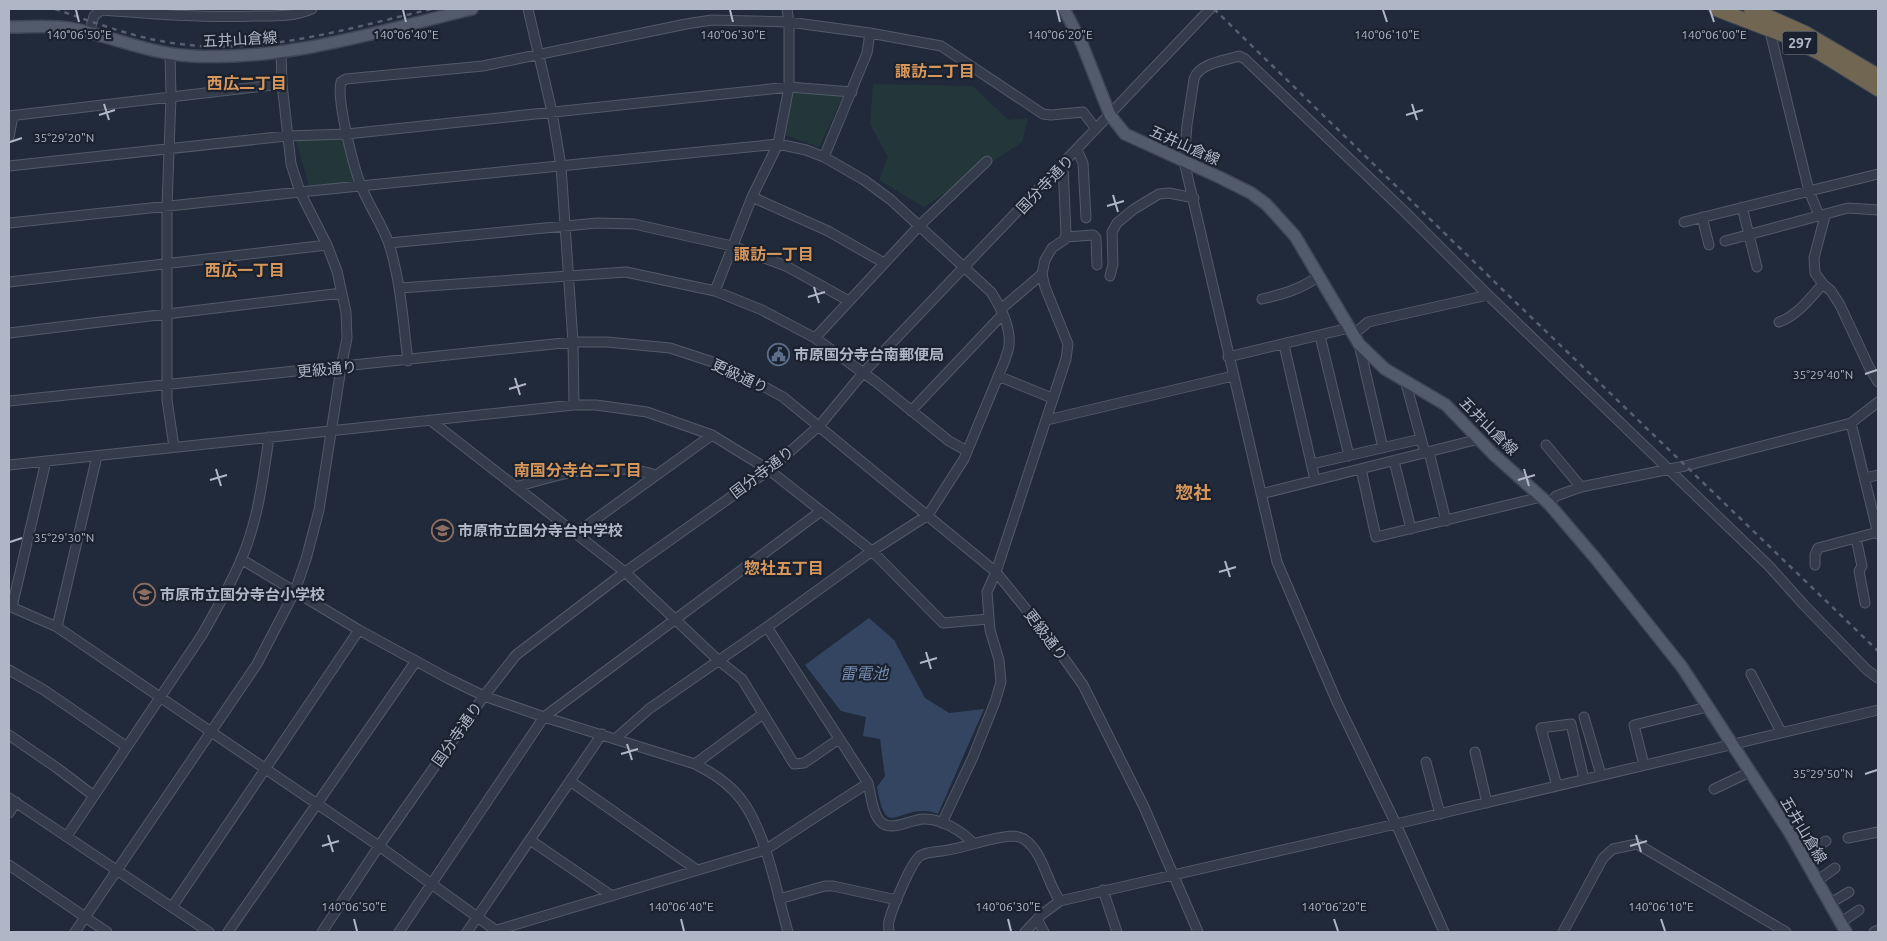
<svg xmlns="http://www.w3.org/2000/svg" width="1887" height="941" viewBox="0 0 1887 941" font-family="Ubuntu,'Noto Sans JP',sans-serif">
	<rect width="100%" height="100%" fill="#212a3a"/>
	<path fill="#23373b" d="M 873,84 L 973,86 L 1008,120 L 1028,118 L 1022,142 L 924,207 L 879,180 L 888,157 L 870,124 Z
		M 794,90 L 845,92 L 819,147 L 785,135 Z
		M 341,134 L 354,182 L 309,186 L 296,140 Z"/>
	<path fill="#344562" d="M 869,618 L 894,640 L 925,698 L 949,713 L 984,709 L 938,814 C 935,813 930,811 926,811 C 895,809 886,839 877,787 L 885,776 L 880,739 L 863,736 L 866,717 L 841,711 L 805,665 Z"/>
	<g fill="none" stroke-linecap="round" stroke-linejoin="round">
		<defs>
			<path id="minor" d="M 528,9 L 552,112 L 561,166 L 573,342 L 574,405
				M 102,10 C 153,14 204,18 255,16 C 274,16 294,17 312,9
				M 1769,28 L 1809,191 L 1819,215
				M 89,33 L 94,16 L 102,9
				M 170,53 L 171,97 L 167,206 L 167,400 L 174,447
				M 9,116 L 282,84
				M 9,137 L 13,116
				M 1077,150 L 1083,163 L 1086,218
				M 824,157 L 867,53 L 870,33
				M 9,166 L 287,136 L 347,134 L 789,87 L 852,92
				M 752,197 L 828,231 L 884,263
				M 1742,207 L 1757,267
				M 1825,216 L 1814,258 L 1815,273 L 1823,284 L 1831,291 L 1840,305 L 1869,367 L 1878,382
				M 1702,217 L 1709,245
				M 1684,222 L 1878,174
				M 9,223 L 300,192 L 778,144 L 806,150 L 824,157 L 864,180 L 891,200 L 991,292 C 1000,306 1011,327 1009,345 C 1009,350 1006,355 1005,360 L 964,459 L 928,515 L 872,551 L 767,627 L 649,709 L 615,739
				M 1066,237 L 1093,235 L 1096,238 L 1097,265
				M 1725,241 L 1848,208 L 1878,210
				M 389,243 L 597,223 L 634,224 L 732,246 L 786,266 L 849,301
				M 1110,276 L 1113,264 L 1112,232 L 1117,223 L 1134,209 L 1159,194 L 1169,193 L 1194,198
				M 9,282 L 327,245
				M 400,288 L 626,272 L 715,291 L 762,310 L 815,338 L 876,382 L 949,441 L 967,451
				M 715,291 L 752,197 L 778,144 L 789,87 L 789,22 L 787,9
				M 1262,299 C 1284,294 1301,289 1319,276
				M 1001,309 L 1042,274
				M 1779,322 C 1797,316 1810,298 1823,284
				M 9,333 L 342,293
				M 1353,335 L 1368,322 L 1488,295
				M 1320,336 L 1349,456
				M 815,338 L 919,226 L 987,161
				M 1359,344 L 1383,448
				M 1284,345 L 1315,480
				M 1228,357 L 1349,328
				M 408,361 C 403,322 401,282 389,244 C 382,224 369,206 361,186 C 354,168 336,99 341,82 L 346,79 L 483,66 L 686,24 L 712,20 L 789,22 L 870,33 L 941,46 L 1043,114 L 1051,115 L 1083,112 L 1096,129
				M 998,376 L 1052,398
				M 1405,380 L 1425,453
				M 9,401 L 573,342 L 607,342 L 670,348 L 728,367 L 783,397 L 996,572 L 1051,640 L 1083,685 L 1144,807 L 1198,932
				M 911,411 L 1003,314
				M 430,420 L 625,572 L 718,660 L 742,679 L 794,764 L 804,763 L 839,739
				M 1047,420 L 1233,376
				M 1851,423 L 1878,534
				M 1546,445 L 1581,487
				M 1429,452 L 1446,521
				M 1394,461 L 1411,529
				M 1312,464 L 1421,439
				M 9,465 L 574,405 L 596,405 L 647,412 L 712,435 L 769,470 L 872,551 L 943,623 L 989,619
				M 1361,469 L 1376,537 L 1541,497
				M 1865,478 L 1878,475
				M 516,487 C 564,473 605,460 656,475
				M 1261,494 L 1479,439
				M 1549,504 L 1556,496 L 1581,487 L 1685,466 L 1851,423 L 1878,402
				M 575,534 L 712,435
				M 1856,538 L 1862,566 L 1859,571 L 1865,603
				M 241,559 L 359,630 L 449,679 L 484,696 L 544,717 L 695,764 C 709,771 722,779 733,790 C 765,821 776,891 788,932
				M 1815,565 L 1815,555 L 1818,548 L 1878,532
				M 9,606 L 57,627 L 379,846 L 498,932
				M 12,607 L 46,461
				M 57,627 L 97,456
				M 9,670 L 44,690 L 127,747
				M 1751,674 L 1781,732
				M 1584,717 L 1601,775
				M 9,735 L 57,768 L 94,796
				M 1475,752 L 1487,803
				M 1426,762 L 1440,814
				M 695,764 L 763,714
				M 1644,765 L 1634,725 L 1707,707
				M 570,781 L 697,870
				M 868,783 C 871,794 872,815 882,823 C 893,831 910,820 923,819 C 941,818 962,831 974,844
				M 1557,786 L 1541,728 L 1571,724 L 1584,779
				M 1714,789 L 1750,772
				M 9,798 L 209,932
				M 9,813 L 16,802
				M 942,823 L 973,757 L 995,702 L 1001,682 L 999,660 L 990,630 L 987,592 L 996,572 L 1066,359 L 1068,344 L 1045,287 L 1042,274 L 1045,260 L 1052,248 L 1064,240 L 1066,234 L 1063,165
				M 67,836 L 202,635 C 216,610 230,586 241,560 C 258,521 263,479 269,437
				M 1848,838 L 1878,832
				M 530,840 L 612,896
				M 1802,855 L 1826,841
				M 9,865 L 107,932
				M 1817,881 L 1835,868
				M 1103,890 L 1117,932
				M 779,899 L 825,886 L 833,886 L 897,900
				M 1829,904 L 1849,892
				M 172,907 L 359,630
				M 1037,919 L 1044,932
				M 1840,923 L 1859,910
				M 497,930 L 765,850 L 868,783 L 767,627
				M 75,932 L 257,664 L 295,591 L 306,559 L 319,510 L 341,368 L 347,338 L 346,312 L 337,271 L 327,245 L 300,192 L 291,164 L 282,84 L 281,53
				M 228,932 L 416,661
				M 322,932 L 379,846 L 484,696 L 516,655 L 625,572 L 769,470 L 820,425 L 863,373 L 1210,9
				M 399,932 L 544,717 L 821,511
				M 467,932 L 602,734
				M 889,932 C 889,929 888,924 889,921 C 892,909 911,862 920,856 C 926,852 935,852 942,851 C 966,848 989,837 1013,836 C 1017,836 1020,837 1024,839 C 1044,853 1046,881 1060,901
				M 1025,932 L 1041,915 L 1060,901 L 1396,824 L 1878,710
				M 1444,932 L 1396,824 L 1337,702 L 1277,562 L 1184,161 L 1187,125 L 1194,79 C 1199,63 1224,61 1239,56 L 1245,59 L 1403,210 L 1488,295 L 1769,566 L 1804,605 L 1867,670 L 1878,678
				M 1563,932 L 1603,858 L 1613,849 L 1637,844 L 1786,932
				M 1874,932 L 1878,930"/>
			<path id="major" d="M 1064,9 L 1082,44 L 1110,115 L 1125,134 L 1221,178 L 1251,193 L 1266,204 L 1295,236 L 1359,344 L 1385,369 L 1446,405 L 1493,454 L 1549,504 L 1596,559 L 1682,667 L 1790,833 L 1846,932
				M 9,27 C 28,27 50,25 70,28 C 111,36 150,54 192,56 C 288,61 380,31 472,9"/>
			<path id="highway" d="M 1716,9 L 1784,35 L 1820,53 L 1878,89
				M 1751,9 L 1805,33 L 1878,76"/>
		</defs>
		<use href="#minor" stroke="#525a68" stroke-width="11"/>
		<use href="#major" stroke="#3e4554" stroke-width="14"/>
		<use href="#highway" stroke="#3f4755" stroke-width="16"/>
		<use href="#minor" stroke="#343c4b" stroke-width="9"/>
		<use href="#major" stroke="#525b6b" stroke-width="11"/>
		<use href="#highway" stroke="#716651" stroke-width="14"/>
		<path stroke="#566072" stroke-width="2.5" stroke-dasharray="5 5" stroke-linecap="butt" d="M 55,9 C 96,23 137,39 180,44 C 265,55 349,28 432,9
			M 1214,9 L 1503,290 L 1878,651"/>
	</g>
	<path fill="none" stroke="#afb7c7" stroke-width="2" d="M 76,10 L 79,22M 403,10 L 406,22M 730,10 L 733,22M 1057,10 L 1060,22M 1383,10 L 1387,22M 1710,10 L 1714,22M 104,104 L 109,120M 1412,104 L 1417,120M 99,115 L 115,110M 1406,115 L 1423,110M 10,142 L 22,138M 1113,195 L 1118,212M 1107,206 L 1124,201M 814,287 L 819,303M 808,297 L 825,292M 1865,374 L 1877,370M 515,378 L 520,395M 509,389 L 526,384M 216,469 L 221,486M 1524,469 L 1529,486M 210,480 L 227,475M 1518,480 L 1535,475M 10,542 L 22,538M 1225,561 L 1230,577M 1219,572 L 1236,567M 926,652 L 931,669M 920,663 L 937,658M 627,744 L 632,760M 621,754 L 638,749M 1865,774 L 1877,770M 328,835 L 333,852M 1636,835 L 1641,852M 322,846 L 339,841M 1630,846 L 1647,841M 354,919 L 357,931M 681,919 L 684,931M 1008,919 L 1011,931M 1334,919 L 1338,931M 1661,919 L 1665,931"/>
	<defs>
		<symbol id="civic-ring" viewBox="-11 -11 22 22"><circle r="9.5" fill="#1a212f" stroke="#5c6f8a" stroke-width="1.5"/><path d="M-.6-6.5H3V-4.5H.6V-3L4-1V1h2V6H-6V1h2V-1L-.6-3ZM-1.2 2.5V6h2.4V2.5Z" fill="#5c6f8a"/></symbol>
		<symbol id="school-ring" viewBox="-11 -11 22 22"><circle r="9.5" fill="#1a212f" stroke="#8d6e63" stroke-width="1.5"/><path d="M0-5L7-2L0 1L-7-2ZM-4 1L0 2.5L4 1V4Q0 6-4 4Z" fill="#8d6e63"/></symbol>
	</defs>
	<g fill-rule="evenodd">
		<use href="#civic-ring" x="766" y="342" width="25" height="25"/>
		<use href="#school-ring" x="430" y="518" width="25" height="25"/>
		<use href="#school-ring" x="132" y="582" width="25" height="25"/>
	</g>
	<g text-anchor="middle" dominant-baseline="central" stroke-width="4.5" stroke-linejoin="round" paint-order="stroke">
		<rect fill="#1a212f" stroke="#828a99" stroke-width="1" x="1782.5" y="31.5" width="35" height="23" rx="4"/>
		<g font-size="14" font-weight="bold" fill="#afb7c7">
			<text x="1800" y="43">297</text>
		</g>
		<g font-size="15" fill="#afb7c7" stroke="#1a212f">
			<text transform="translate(240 39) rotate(-3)">五井山倉線</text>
			<text transform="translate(1185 145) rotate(24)">五井山倉線</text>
			<text transform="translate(1045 184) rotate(-46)">国分寺通り</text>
			<text transform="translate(327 369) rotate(-5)">更級通り</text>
			<text transform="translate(740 376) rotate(25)">更級通り</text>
			<text transform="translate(1489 426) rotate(45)">五井山倉線</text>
			<text transform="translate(762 472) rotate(-37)">国分寺通り</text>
			<text transform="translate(1046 635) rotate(53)">更級通り</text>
			<text transform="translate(457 734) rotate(-55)">国分寺通り</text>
			<text transform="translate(1804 830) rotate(59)">五井山倉線</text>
		</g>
		<g font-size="15" font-weight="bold" fill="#afb7c7" stroke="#1a212f" text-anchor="start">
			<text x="794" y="354">市原国分寺台南郵便局</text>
			<text x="458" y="530">市原市立国分寺台中学校</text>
			<text x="160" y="594">市原市立国分寺台小学校</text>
		</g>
		<g font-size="16" font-weight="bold" fill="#d7975a" stroke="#1a212f">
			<text x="935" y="71">諏訪二丁目</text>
			<text x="247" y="83">西広二丁目</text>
			<text x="774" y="254">諏訪一丁目</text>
			<text x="245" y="270">西広一丁目</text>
			<text x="578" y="470">南国分寺台二丁目</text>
			<text x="784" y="568">惣社五丁目</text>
		</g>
		<g font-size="16" font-style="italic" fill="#768cb0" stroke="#1a212f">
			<text x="864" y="673">雷電池</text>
		</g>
		<g font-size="18" font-weight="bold" fill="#d7975a" stroke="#1a212f">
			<text x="1193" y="492">惣社</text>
		</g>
	</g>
	<g font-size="12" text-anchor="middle" fill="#afb7c7" stroke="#1a212f" stroke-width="4.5" stroke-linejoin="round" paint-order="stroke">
		<text x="79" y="39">140°06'50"E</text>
		<text x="406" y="39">140°06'40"E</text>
		<text x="733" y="39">140°06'30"E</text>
		<text x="1060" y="39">140°06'20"E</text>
		<text x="1387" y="39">140°06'10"E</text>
		<text x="1714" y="39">140°06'00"E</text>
		<text x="64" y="142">35°29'20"N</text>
		<text x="1823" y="379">35°29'40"N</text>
		<text x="64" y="542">35°29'30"N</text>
		<text x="1823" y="778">35°29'50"N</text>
		<text x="354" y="911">140°06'50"E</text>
		<text x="681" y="911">140°06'40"E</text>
		<text x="1008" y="911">140°06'30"E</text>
		<text x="1334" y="911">140°06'20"E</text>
		<text x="1661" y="911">140°06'10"E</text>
	</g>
	<rect width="1887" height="941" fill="none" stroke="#afb7c7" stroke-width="20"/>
</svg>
